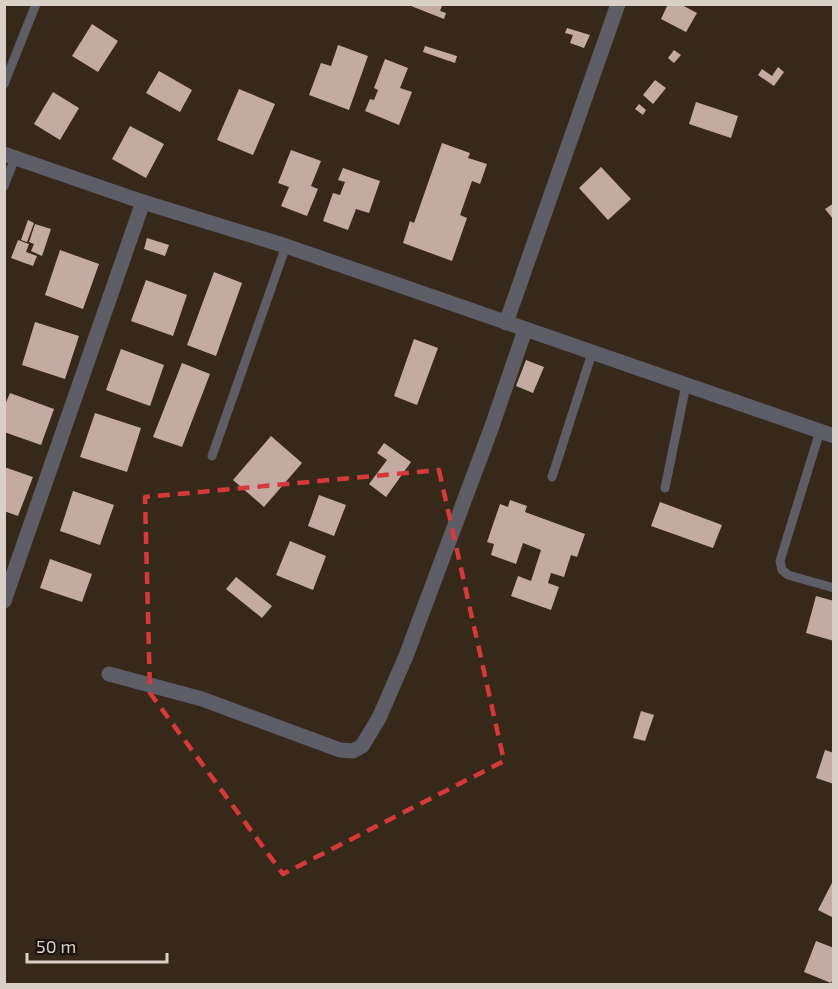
<svg xmlns="http://www.w3.org/2000/svg" width="838" height="989" viewBox="0 0 838 989" font-family="'Exo 2',sans-serif">
	<rect width="100%" height="100%" fill="#37291a"/>
	<path fill="#c4aba1" d="M 406,4 L 437,4 L 442,6 L 440,11 L 446,13 L 444,19 Z
		M 668,4 L 680,4 L 697,13 L 686,32 L 661,19 Z
		M 92,24 L 118,41 L 98,72 L 72,56 Z
		M 567,28 L 590,35 L 584,48 L 570,43 L 573,35 L 565,33 Z
		M 338,45 L 368,56 L 349,110 L 309,95 L 321,63 L 331,66 Z
		M 425,46 L 457,56 L 455,63 L 423,52 Z
		M 674,50 L 681,55 L 674,63 L 668,58 Z
		M 385,59 L 408,68 L 400,88 L 412,92 L 399,125 L 365,111 L 370,99 L 374,100 L 378,90 L 374,88 Z
		M 778,67 L 784,72 L 774,86 L 758,75 L 762,69 L 772,76 Z
		M 159,71 L 192,90 L 180,112 L 146,93 Z
		M 655,80 L 666,88 L 653,104 L 643,95 Z
		M 239,89 L 275,104 L 253,155 L 217,140 Z
		M 53,92 L 79,108 L 60,140 L 34,124 Z
		M 696,102 L 738,116 L 731,138 L 689,124 Z
		M 639,104 L 646,110 L 643,115 L 635,109 Z
		M 130,126 L 164,144 L 146,178 L 112,159 Z
		M 442,143 L 470,153 L 468,158 L 487,164 L 480,184 L 472,181 L 460,215 L 467,218 L 452,261 L 403,243 L 410,221 L 414,223 Z
		M 291,150 L 321,161 L 311,186 L 318,189 L 307,216 L 281,206 L 289,187 L 278,183 Z
		M 601,167 L 631,199 L 608,220 L 579,188 Z
		M 343,168 L 380,181 L 369,213 L 356,209 L 348,230 L 323,221 L 333,193 L 340,195 L 345,182 L 338,180 Z
		M 834,203 L 834,220 L 825,209 Z
		M 28,220 L 34,223 L 27,242 L 21,240 Z
		M 35,224 L 51,229 L 42,256 L 31,251 L 34,244 L 29,242 Z
		M 147,238 L 169,245 L 165,256 L 144,249 Z
		M 18,240 L 29,244 L 26,252 L 37,256 L 33,266 L 11,258 Z
		M 60,250 L 99,264 L 83,309 L 45,295 Z
		M 214,272 L 242,283 L 216,356 L 187,345 Z
		M 146,280 L 187,295 L 173,336 L 131,321 Z
		M 35,322 L 79,336 L 65,379 L 22,365 Z
		M 414,339 L 438,348 L 417,405 L 394,396 Z
		M 121,349 L 164,365 L 150,406 L 106,390 Z
		M 526,360 L 544,367 L 533,393 L 516,386 Z
		M 182,363 L 210,374 L 182,447 L 153,437 Z
		M 10,393 L 54,409 L 41,445 L 4,432 L 4,407 Z
		M 95,413 L 141,428 L 127,472 L 80,457 Z
		M 271,436 L 302,463 L 264,507 L 233,480 Z
		M 384,443 L 411,462 L 386,497 L 369,484 L 387,460 L 377,453 Z
		M 4,467 L 33,477 L 18,516 L 4,511 Z
		M 73,491 L 114,505 L 100,545 L 60,531 Z
		M 319,495 L 346,505 L 334,536 L 308,526 Z
		M 510,500 L 527,506 L 525,512 L 585,534 L 577,557 L 571,555 L 564,577 L 551,573 L 548,583 L 559,587 L 551,610 L 511,596 L 518,576 L 531,581 L 541,550 L 523,543 L 516,564 L 491,555 L 494,544 L 487,542 L 500,504 L 508,507 Z
		M 660,502 L 722,525 L 713,548 L 651,526 Z
		M 290,541 L 326,556 L 313,590 L 276,575 Z
		M 50,559 L 92,574 L 82,602 L 40,588 Z
		M 236,577 L 272,606 L 262,618 L 226,589 Z
		M 816,596 L 834,601 L 834,641 L 806,633 Z
		M 641,711 L 654,715 L 645,741 L 633,738 Z
		M 825,750 L 834,753 L 834,784 L 816,778 Z
		M 834,879 L 834,918 L 818,910 Z
		M 816,941 L 834,948 L 834,977 L 831,983 L 804,972 Z"/>
	<g fill="none" stroke-linecap="round" stroke-linejoin="round">
		<path stroke="#5d5d67" stroke-width="9" d="M 4,84 L 36,4
			M 4,186 L 15,158
			M 820,431 L 780,561 L 782,570 L 788,575 L 834,588
			M 212,456 L 286,246
			M 552,477 L 592,353
			M 665,488 L 686,385"/>
		<path stroke="#5d5d67" stroke-width="15" d="M 4,154 L 143,202 L 286,246 L 834,436
			M 506,323 L 618,4
			M 4,601 L 143,202
			M 109,674 L 202,699 L 340,750 L 353,751 L 362,746 L 379,718 L 406,656 L 491,429 L 525,330"/>
	</g>
	<path fill="none" stroke="#d63938" stroke-width="4.5" stroke-dasharray="12 8" stroke-linejoin="round" d="M 439,470 L 504,761 L 283,874 L 150,693 L 145,497 Z"/>
	<rect width="838" height="989" fill="none" stroke="#d9d1c7" stroke-width="12"/>
	<path d="M27 953v9h140v-9" fill="none" stroke="#d9d1c7" stroke-width="3"/>
	<text x="36" y="953" font-size="18" fill="#d9d1c7" stroke="#19130d" stroke-width="4.5" paint-order="stroke">50 m</text>
</svg>
